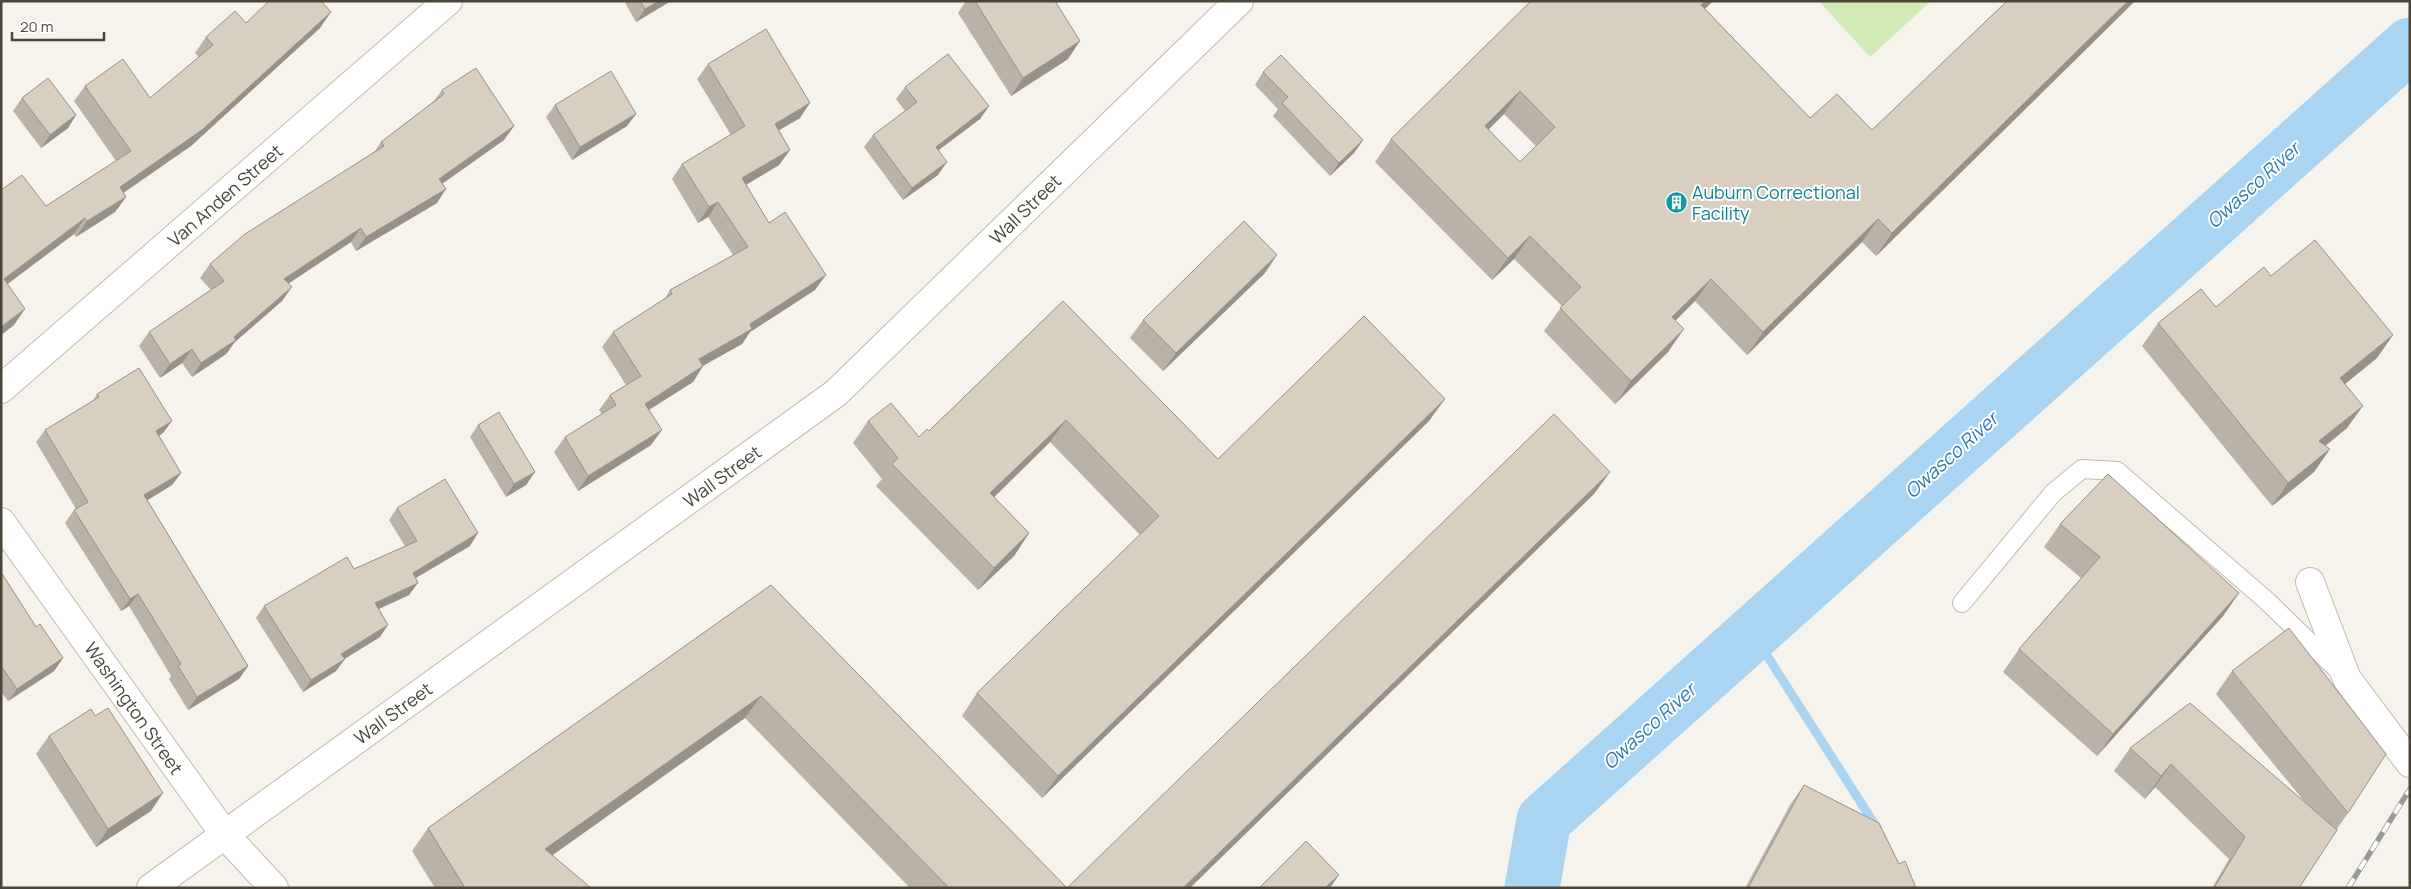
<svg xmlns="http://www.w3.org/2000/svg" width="2411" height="889" viewBox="0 0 2411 889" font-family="Manrope,sans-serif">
	<rect width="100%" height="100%" fill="#f6f3ec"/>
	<path fill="#d2eab5" d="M 1819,1 L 1931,1 L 1870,57 Z"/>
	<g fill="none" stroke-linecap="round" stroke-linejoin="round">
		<path stroke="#a9d4f2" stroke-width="9" d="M 1752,632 L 1877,828"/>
		<path stroke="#a9d4f2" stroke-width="55" d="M 1532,888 L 1544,820 L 2410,45"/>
		<defs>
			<path id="service" d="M 1962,603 L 2053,493 L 2082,469 L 2117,471 L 2267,601 L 2341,673"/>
			<path id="minor" d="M 1,389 L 448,1
				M 1,522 L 225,835 L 274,888
				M 2310,582 L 2347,679 L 2410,763
				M 151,888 L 836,393 L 1239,1"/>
		</defs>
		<use href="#service" stroke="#c2bbae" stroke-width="20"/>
		<use href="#minor" stroke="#c2bbae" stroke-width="30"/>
		<use href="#service" stroke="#fff" stroke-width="18"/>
		<use href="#minor" stroke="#fff" stroke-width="28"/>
		<defs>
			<path id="rail" d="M 2348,888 L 2410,789"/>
		</defs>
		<use href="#rail" stroke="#9a9a9a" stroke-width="5.5"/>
		<use href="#rail" stroke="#fff" stroke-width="4" stroke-dasharray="11" stroke-linecap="butt"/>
	</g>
	<path fill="#bab2a6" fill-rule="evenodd" d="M 624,1 L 671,1 L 636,22 Z
		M 966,1 L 1055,1 L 1068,59 L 1011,96 L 958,13 Z
		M 1531,1 L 1713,1 L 1705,9 L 1810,118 L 1872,130 L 2135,1 L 1876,256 L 1862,242 L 1747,355 L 1695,301 L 1675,321 L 1668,352 L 1615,404 L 1544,331 L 1562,306 L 1514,259 L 1492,280 L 1375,162 L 1391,139 ZM 1504,114 L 1536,146 L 1520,162 L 1488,130 Z
		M 246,23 L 320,28 L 191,146 L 123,192 L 126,197 L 115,212 L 76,237 L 74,234 L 7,284 L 14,325 L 1,335 L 1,190 L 46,206 L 116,161 L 74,101 L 85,86 L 150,98 L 199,57 L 195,53 L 206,37 Z
		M 708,64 L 800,118 L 779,130 L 790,150 L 779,165 L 746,185 L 769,223 L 815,290 L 750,332 L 742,344 L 703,366 L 693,382 L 649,410 L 651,445 L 578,491 L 554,452 L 565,437 L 602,414 L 599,410 L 610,395 L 626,385 L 602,347 L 613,332 L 664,300 L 670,290 L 733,255 L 708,217 L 698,223 L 672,179 L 682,164 L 731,135 L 697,79 Z
		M 1263,72 L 1363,140 L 1354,153 L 1330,176 L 1273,116 L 1278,109 L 1255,85 Z
		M 905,87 L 989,106 L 980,119 L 938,150 L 938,175 L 903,200 L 864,147 L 873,135 L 905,111 L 896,99 Z
		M 442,90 L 514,126 L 504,140 L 442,184 L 437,203 L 356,251 L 351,242 L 288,284 L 282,301 L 235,341 L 226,354 L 192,377 L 182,363 L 160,378 L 139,346 L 149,332 L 211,290 L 200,278 L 210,264 L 375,151 L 381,142 L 434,101 Z
		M 22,98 L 76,115 L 68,128 L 41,148 L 13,111 Z
		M 555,105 L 627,126 L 572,160 L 546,117 Z
		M 1265,273 L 1163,371 L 1130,338 L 1143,320 Z
		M 2271,276 L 2377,358 L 2345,384 L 2347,428 L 2325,446 L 2330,449 L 2314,472 L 2272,506 L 2142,346 L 2158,323 L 2216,307 Z
		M 1063,301 L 1218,459 L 1429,421 L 1042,798 L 962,716 L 977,693 L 1140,535 L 1050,442 L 994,497 L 1029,533 L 1014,556 L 978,590 L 876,486 L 882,479 L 853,443 L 868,421 L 919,437 L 929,431 Z
		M 97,394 L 163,433 L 159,436 L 181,473 L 172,485 L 147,500 L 248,666 L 239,679 L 188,710 L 169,679 L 171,676 L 129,606 L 121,611 L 65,523 L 74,510 L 76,509 L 36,442 L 45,430 L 92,402 Z
		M 478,425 L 535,472 L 526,485 L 506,497 L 470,437 Z
		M 397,508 L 470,546 L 415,578 L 409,595 L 378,609 L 380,637 L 344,659 L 336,671 L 303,692 L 256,618 L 264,606 L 354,569 L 405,546 L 389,520 Z
		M 2060,524 L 2239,593 L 2223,616 L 2097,756 L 2003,672 L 2019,649 L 2081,578 L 2044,547 Z
		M 1,572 L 36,627 L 63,658 L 54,671 L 8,701 L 1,692 Z
		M 771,585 L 1067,888 L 910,888 L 745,718 L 552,855 L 591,888 L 435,888 L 412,851 L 428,828 Z
		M 2232,671 L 2348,813 L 2337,829 L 2299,888 L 2212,888 L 2229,859 L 2155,787 L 2145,799 L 2114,771 L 2130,748 L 2304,801 L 2216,694 Z
		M 49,736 L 151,811 L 96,847 L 36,754 Z
		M 1804,785 L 1899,864 L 1916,888 L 1745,888 L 1790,805 Z"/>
	<path fill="#979187" d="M 659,1 L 671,1 L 636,22 L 645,9 Z
		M 1706,1 L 1713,1 L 1685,28 L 1701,5 Z
		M 2128,1 L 2135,1 L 1876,256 L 1892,233 Z
		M 331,12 L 320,28 L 191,146 L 109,203 L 120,187 Z
		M 1080,41 L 1068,59 L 1011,96 L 1023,78 Z
		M 1520,91 L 1504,114 L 1469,149 L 1485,126 Z
		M 810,103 L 800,118 L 764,139 L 775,124 Z
		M 989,106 L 980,119 L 927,159 L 936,147 Z
		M 636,114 L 627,126 L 572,160 L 580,147 Z
		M 76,115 L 68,128 L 41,148 L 50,135 Z
		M 514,126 L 504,140 L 429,193 L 439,179 Z
		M 1363,140 L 1354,153 L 1330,176 L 1339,163 Z
		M 790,150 L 779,165 L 732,193 L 742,178 Z
		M 947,162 L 938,175 L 903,200 L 912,188 Z
		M 446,189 L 437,203 L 356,251 L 366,237 Z
		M 126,197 L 115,212 L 76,237 L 87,221 Z
		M 718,202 L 708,217 L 698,223 L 709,207 Z
		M 85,218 L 74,234 L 1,289 L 4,279 Z
		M 1878,219 L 1862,242 L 1747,355 L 1763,332 Z
		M 361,228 L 351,242 L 274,293 L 284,279 Z
		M 1530,236 L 1514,259 L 1492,280 L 1508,258 Z
		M 1277,255 L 1265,273 L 1163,371 L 1176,353 Z
		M 826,275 L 815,290 L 750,332 L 742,344 L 688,374 L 699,359 L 750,324 Z
		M 1711,279 L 1695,301 L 1656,340 L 1672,317 Z
		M 292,287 L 282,301 L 235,342 L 226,354 L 192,377 L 201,363 L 234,337 Z
		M 25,309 L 14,325 L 1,335 L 1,327 Z
		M 1684,329 L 1668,352 L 1615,404 L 1631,381 Z
		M 2393,335 L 2377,358 L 2324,401 L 2340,378 Z
		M 192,349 L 182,363 L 160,378 L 170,364 Z
		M 703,366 L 693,382 L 634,419 L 645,404 Z
		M 1445,399 L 1429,421 L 1042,798 L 1058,776 Z
		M 2363,406 L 2347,428 L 2303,464 L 2319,441 Z
		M 1066,420 L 1050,442 L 975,516 L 990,493 Z
		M 172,421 L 163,433 L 147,443 L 156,431 Z
		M 662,430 L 651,445 L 578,491 L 588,476 Z
		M 2330,449 L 2314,472 L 2272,506 L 2288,483 Z
		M 535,472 L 526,485 L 506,497 L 514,484 Z
		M 1610,472 L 1594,494 L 1190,888 L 1183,888 Z
		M 181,473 L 172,485 L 135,508 L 144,495 Z
		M 478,533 L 470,546 L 404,585 L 413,573 Z
		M 1029,533 L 1014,556 L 978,590 L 994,568 Z
		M 418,583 L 409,595 L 366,615 L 375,603 Z
		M 2239,593 L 2223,616 L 2097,756 L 2113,734 Z
		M 138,594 L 129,606 L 121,611 L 130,599 Z
		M 388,625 L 380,637 L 333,666 L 341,654 Z
		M 63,658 L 54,671 L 8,701 L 17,689 Z
		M 345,659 L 336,671 L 303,692 L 311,680 Z
		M 248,666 L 239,679 L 188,710 L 197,697 Z
		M 761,696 L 745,718 L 529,872 L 545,849 Z
		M 2171,764 L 2155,787 L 2145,799 L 2161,776 Z
		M 163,793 L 151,811 L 96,847 L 108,829 Z
		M 1339,875 L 1330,888 L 1325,888 Z"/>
	<path fill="#d8cfc1" stroke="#979187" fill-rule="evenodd" d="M 269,1 L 321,1 L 331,12 L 202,130 L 120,187 L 126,197 L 87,221 L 85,218 L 4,279 L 25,309 L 1,327 L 1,190 L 22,175 L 46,206 L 131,151 L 85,86 L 123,59 L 150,98 L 213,45 L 206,37 L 235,11 L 246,23 Z
		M 640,1 L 659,1 L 645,9 Z
		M 975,1 L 1055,1 L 1080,41 L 1023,78 Z
		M 1531,1 L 1706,1 L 1701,5 L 1810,118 L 1837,94 L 1872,130 L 2007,1 L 2128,1 L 1892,233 L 1878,219 L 1763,332 L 1711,279 L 1672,317 L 1684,329 L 1631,381 L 1560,308 L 1581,287 L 1530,236 L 1508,258 L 1391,139 ZM 1520,91 L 1555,127 L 1520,162 L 1485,126 Z
		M 766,29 L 810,103 L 775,124 L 790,150 L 742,178 L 769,223 L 785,212 L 826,275 L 750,324 L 752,329 L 699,359 L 703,366 L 645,404 L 662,430 L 588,476 L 565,437 L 616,405 L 610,395 L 641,376 L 613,332 L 672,294 L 670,290 L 748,247 L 718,202 L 709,207 L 682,164 L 745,126 L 708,64 Z
		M 948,54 L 989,106 L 936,147 L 947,162 L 912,188 L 873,135 L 917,102 L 905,87 Z
		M 1281,55 L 1363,140 L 1339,163 L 1282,103 L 1288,97 L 1263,72 Z
		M 476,68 L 514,126 L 439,179 L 446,189 L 366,237 L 361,228 L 284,279 L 292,287 L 234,337 L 236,340 L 201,363 L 192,349 L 170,364 L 149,332 L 224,281 L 210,264 L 245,234 L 384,146 L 381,142 L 444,94 L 442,90 Z
		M 611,71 L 636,114 L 580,147 L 555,105 Z
		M 48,78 L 76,115 L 50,135 L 22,98 Z
		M 1244,221 L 1277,255 L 1176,353 L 1143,320 Z
		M 2315,240 L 2393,335 L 2340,378 L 2363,406 L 2319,441 L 2330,449 L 2288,483 L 2158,323 L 2201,289 L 2216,307 L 2264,267 L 2271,276 Z
		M 1063,301 L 1218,459 L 1364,316 L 1445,399 L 1058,776 L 977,693 L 1159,516 L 1066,420 L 990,493 L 1029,533 L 994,568 L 892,464 L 898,458 L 868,421 L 891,403 L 919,437 L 927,429 L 929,431 Z
		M 139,368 L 172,421 L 156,431 L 181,473 L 144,495 L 248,666 L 197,697 L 178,666 L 181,664 L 138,594 L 130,599 L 74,510 L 88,502 L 45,430 L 99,397 L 97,394 Z
		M 499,412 L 535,472 L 514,484 L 478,425 Z
		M 1554,414 L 1610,472 L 1183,888 L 1067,888 Z
		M 2108,474 L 2239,593 L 2113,734 L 2019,649 L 2100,557 L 2060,524 Z
		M 445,479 L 478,533 L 413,573 L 418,583 L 375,603 L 388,625 L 341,654 L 345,659 L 311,680 L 264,606 L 347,557 L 354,569 L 417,541 L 397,508 Z
		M 1,572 L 36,627 L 40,624 L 63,658 L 17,689 L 1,666 Z
		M 771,585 L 1067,888 L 949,888 L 761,696 L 545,849 L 591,888 L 465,888 L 428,828 Z
		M 2289,628 L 2386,754 L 2348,813 L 2232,671 Z
		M 2190,703 L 2337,830 L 2299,888 L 2214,888 L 2245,837 L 2171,764 L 2161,776 L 2130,748 Z
		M 108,708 L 163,793 L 108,829 L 49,736 L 91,709 L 95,716 Z
		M 1804,785 L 1879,823 L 1899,864 L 1905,861 L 1916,888 L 1748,888 Z
		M 1306,841 L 1339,875 L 1325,888 L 1259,888 Z"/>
	<defs>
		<symbol id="building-disc" viewBox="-11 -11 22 22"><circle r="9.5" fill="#0f9aa8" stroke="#fff"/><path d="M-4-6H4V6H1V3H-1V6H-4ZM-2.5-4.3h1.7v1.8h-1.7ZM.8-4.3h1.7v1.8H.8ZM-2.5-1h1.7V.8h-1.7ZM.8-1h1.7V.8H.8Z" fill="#fff"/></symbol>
	</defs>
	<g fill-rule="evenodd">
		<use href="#building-disc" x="1664" y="190" width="25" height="25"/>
	</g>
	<g text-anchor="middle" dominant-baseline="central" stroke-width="4" stroke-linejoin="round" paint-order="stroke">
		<g font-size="18" fill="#0d838f" stroke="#fff" text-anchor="start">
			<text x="1692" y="192">Auburn Correctional<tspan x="1692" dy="21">Facility</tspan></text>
		</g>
		<g font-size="18" fill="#4b4439" stroke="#fff">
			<text transform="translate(225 195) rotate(-41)">Van Anden Street</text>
			<text transform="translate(1025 209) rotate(-44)">Wall Street</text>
			<text transform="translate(722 476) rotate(-36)">Wall Street</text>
			<text transform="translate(134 708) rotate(55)">Washington Street</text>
			<text transform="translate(393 713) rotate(-36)">Wall Street</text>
		</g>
		<g font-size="19" font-style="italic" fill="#2e7ab2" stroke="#fff">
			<text transform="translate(2253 185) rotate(-42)">Owasco River</text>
			<text transform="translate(1951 455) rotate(-42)">Owasco River</text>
			<text transform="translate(1649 726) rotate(-42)">Owasco River</text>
		</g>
	</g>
	<rect width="2411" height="889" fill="none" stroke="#4b4439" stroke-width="5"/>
	<path d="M12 32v8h92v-8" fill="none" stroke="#4b4439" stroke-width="2.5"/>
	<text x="20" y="32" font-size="15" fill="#4b4439" stroke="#ffffff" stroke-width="4" paint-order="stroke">20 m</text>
</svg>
